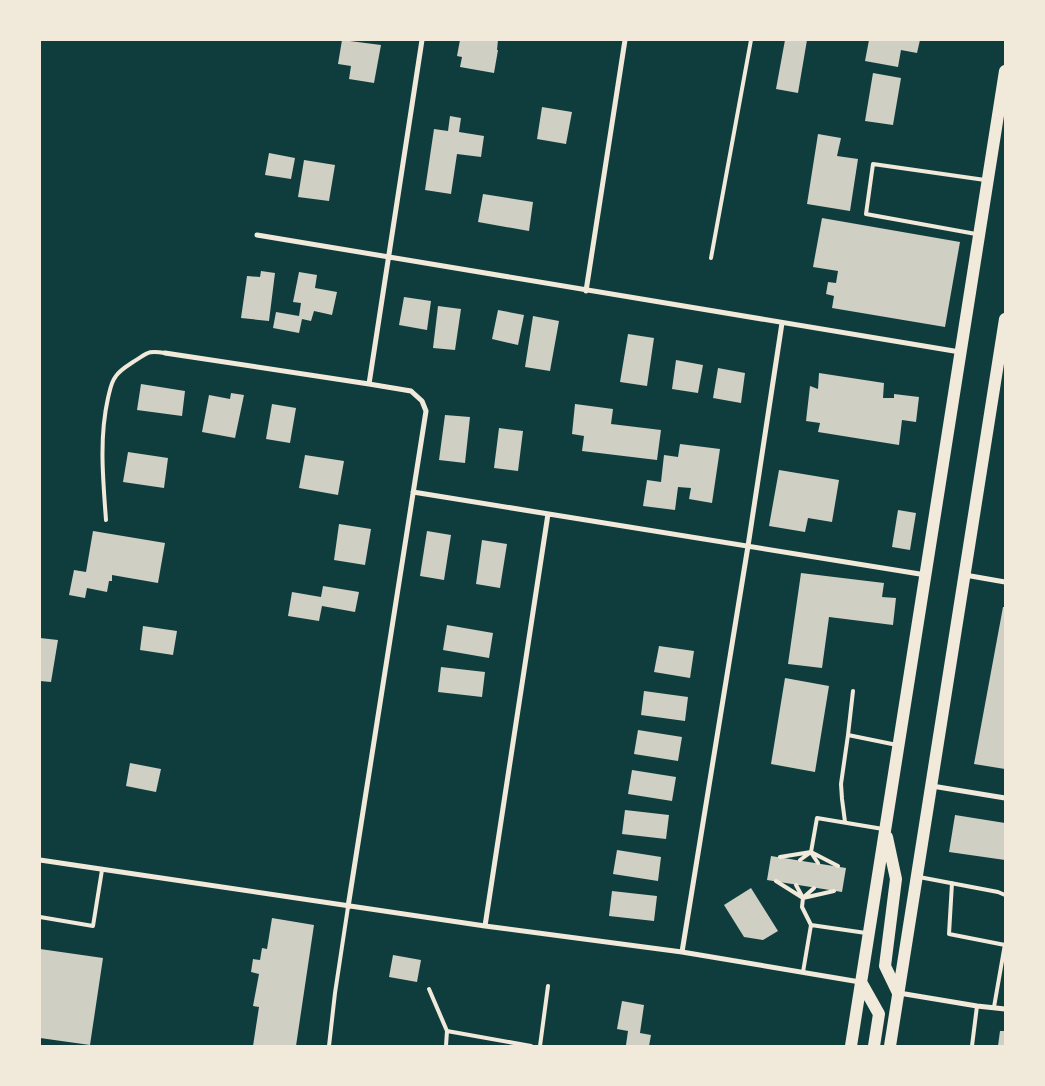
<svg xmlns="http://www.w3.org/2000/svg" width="1045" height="1086" viewBox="0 0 1045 1086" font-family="'Noto Serif',serif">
	<rect width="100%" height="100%" fill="#0f3d3e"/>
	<path fill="#cfcfc3" d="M 342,40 L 381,45 L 374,83 L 349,79 L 351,66 L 338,64 Z
		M 460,40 L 498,40 L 497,50 L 498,50 L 494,73 L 460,67 L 462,57 L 457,56 Z
		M 785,40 L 807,40 L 798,93 L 776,89 Z
		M 869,40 L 920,40 L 917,53 L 901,50 L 898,67 L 865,61 Z
		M 873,73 L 901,78 L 893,125 L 865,121 Z
		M 542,107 L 572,112 L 566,144 L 537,139 Z
		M 450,116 L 461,118 L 459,132 L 484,136 L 481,157 L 457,154 L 451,194 L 425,190 L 434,129 L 448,131 Z
		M 818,134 L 841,138 L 837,156 L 858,159 L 850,211 L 807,204 Z
		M 269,153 L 295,158 L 291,179 L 265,175 Z
		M 304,160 L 335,165 L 329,201 L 298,197 Z
		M 483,194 L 533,202 L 529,231 L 478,222 Z
		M 822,218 L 960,242 L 945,327 L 832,308 L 834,296 L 826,294 L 828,282 L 836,283 L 838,271 L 813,267 Z
		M 261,271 L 275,273 L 269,321 L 241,318 L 247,276 L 260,277 Z
		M 299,272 L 317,275 L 315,288 L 337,292 L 332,315 L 314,311 L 311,321 L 302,319 L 299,333 L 273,328 L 276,312 L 299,316 L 301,303 L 293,302 Z
		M 404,297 L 431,301 L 427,330 L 399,325 Z
		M 438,306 L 461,309 L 455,350 L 433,348 Z
		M 498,310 L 524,315 L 518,345 L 492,339 Z
		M 533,316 L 559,321 L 550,371 L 525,367 Z
		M 628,334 L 654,338 L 647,386 L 620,382 Z
		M 676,360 L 703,365 L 698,393 L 672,389 Z
		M 718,368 L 745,373 L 741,403 L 713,398 Z
		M 819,373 L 884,383 L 883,398 L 894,398 L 894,394 L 919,397 L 916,422 L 902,420 L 899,445 L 818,432 L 820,423 L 806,421 L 810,386 L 818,389 Z
		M 141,384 L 185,391 L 182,416 L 137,410 Z
		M 231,393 L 244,395 L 235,438 L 202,432 L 209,395 L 230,399 Z
		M 272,404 L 296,408 L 290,443 L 266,439 Z
		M 575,404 L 613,409 L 611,424 L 661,430 L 657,460 L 582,451 L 584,436 L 572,434 Z
		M 445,415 L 470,417 L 465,463 L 439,460 Z
		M 499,428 L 523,431 L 518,471 L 494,468 Z
		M 680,444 L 720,449 L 712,503 L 689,499 L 691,488 L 678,487 L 675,510 L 643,506 L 647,480 L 661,482 L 664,455 L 678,457 Z
		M 128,452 L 168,458 L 164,488 L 123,482 Z
		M 305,455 L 344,461 L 338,495 L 299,488 Z
		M 779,470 L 839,480 L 832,522 L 808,518 L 805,532 L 769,526 Z
		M 898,510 L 916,513 L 910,550 L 892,547 Z
		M 339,524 L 371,529 L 365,565 L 334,560 Z
		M 93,531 L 165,543 L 158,583 L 112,575 L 112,581 L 109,581 L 107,592 L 87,588 L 85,598 L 69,595 L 74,570 L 86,572 Z
		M 427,531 L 451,535 L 444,580 L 420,576 Z
		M 482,540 L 507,544 L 500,588 L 476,584 Z
		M 801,573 L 884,583 L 882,597 L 896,598 L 893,625 L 829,617 L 822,668 L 788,664 Z
		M 323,586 L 359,592 L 355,612 L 322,606 L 319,621 L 288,616 L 292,592 L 321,597 Z
		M 1003,607 L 1005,607 L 1005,769 L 974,764 Z
		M 447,625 L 493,633 L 489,658 L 443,650 Z
		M 143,626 L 177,631 L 173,655 L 140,650 Z
		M 40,638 L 58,640 L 51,682 L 40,681 Z
		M 659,646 L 694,651 L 690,678 L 654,672 Z
		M 441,667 L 485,672 L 482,697 L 438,692 Z
		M 785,678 L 829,686 L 815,772 L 771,764 Z
		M 644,691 L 688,697 L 685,721 L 641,715 Z
		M 638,730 L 682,737 L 678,761 L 634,754 Z
		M 130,763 L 161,769 L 156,792 L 126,786 Z
		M 632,770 L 676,777 L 672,801 L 628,794 Z
		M 625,810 L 669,815 L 666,839 L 622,834 Z
		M 955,815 L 1005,823 L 1005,860 L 949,852 Z
		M 617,850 L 661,857 L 658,881 L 613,874 Z
		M 771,856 L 846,868 L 842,892 L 767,880 Z
		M 751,888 L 778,931 L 763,940 L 744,937 L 724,905 Z
		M 612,891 L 657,896 L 654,921 L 609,916 Z
		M 272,918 L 314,925 L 296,1046 L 253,1046 L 259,1007 L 253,1006 L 259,974 L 251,972 L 253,959 L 260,960 L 262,948 L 267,949 Z
		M 40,949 L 103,958 L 90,1045 L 40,1038 Z
		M 393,955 L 421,960 L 417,982 L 389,977 Z
		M 622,1001 L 644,1005 L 640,1033 L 651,1035 L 649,1046 L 626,1045 L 628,1031 L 617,1029 Z
		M 1000,1031 L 1005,1031 L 1005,1046 L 998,1046 Z"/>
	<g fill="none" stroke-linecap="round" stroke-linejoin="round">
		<path stroke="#f1e9da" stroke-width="4" d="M 976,234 L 866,214 L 873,164 L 985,180
			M 711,258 L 751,40
			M 106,520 C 103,479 99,438 108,398 C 110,390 111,382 116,376 C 120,370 127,366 133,362 C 148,353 147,350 165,353
			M 848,735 L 853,691
			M 845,822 L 842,799 L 841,784 L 848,735 L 897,745
			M 812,854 L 818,863
			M 780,857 L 811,852 L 838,866
			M 800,860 L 811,852 L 817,818 L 883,829
			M 919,877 L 998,892 L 1005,895
			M 776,881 L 803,898 L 834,891
			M 952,883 L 949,934 L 1005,945
			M 796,885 L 803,898 L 802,907 L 811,925 L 803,972
			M 805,896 L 814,888
			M 40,917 L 93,926 L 102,870
			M 811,925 L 866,933
			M 429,989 L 447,1031 L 446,1046
			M 994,1007 L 1005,944
			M 447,1031 L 531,1046
			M 329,1046 L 335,993 L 348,907
			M 540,1046 L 548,986
			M 972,1046 L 977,1006"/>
		<path stroke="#f1e9da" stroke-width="5" d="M 257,235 L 960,352
			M 586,291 L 625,40
			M 165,353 L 369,384 L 411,391 L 422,401 L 426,411 L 348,907
			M 369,384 L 422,40
			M 413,492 L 926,575
			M 965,575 L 1005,582
			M 932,786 L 1005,798
			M 40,860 L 485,926 L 682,952 L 860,982
			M 485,926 L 548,514
			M 682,952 L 748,546 L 782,323
			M 899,993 L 977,1006 L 1005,1009"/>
		<path stroke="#f1e9da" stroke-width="12" d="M 887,837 L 896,879 L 885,966 L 898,993
			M 861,982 L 879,1014 L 874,1046
			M 851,1046 L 1005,71
			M 890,1046 L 1005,319"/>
	</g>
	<rect width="1045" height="1086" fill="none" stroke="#f1e9da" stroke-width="82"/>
</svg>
